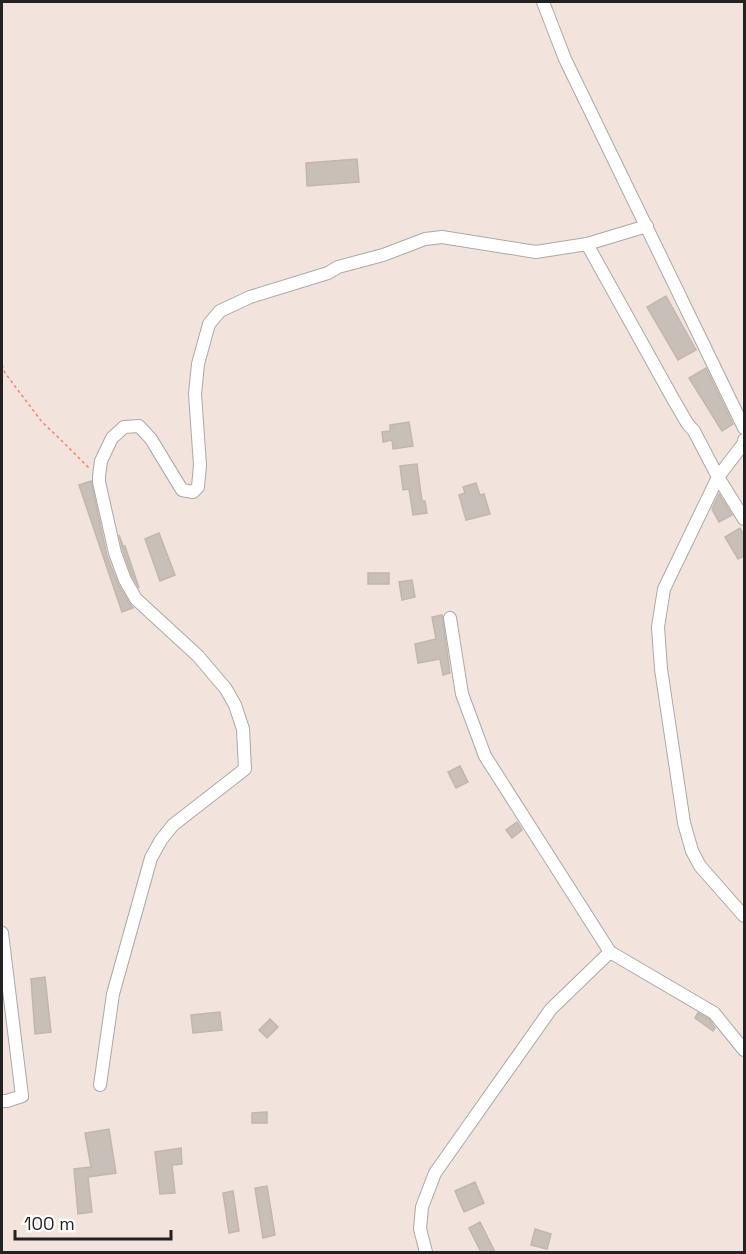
<svg xmlns="http://www.w3.org/2000/svg" width="746" height="1254" viewBox="0 0 746 1254" font-family="'Space Grotesk',sans-serif">
	<rect width="100%" height="100%" fill="#f2efe9"/>
	<path fill="#f3e3dd" d="M 2,2 L 744,2 L 744,1252 L 2,1252 Z"/>
	<path fill="#c7bfb8" stroke="#c4b6ab" stroke-width="1.5" d="M 357,159 L 359,182 L 307,186 L 306,163 Z
		M 666,296 L 696,350 L 678,360 L 647,307 Z
		M 706,368 L 733,424 L 722,431 L 689,378 Z
		M 409,422 L 413,446 L 393,449 L 392,440 L 383,442 L 382,432 L 390,431 L 390,425 Z
		M 417,464 L 422,501 L 425,501 L 427,513 L 413,515 L 409,489 L 403,490 L 400,466 Z
		M 91,481 L 107,556 L 118,584 L 129,603 L 133,608 L 122,612 L 79,485 Z
		M 476,483 L 480,495 L 484,494 L 490,514 L 466,520 L 459,495 L 465,493 L 463,487 Z
		M 719,494 L 732,515 L 719,522 L 712,509 Z
		M 740,528 L 744,535 L 744,556 L 738,559 L 725,537 Z
		M 159,533 L 175,575 L 160,581 L 145,539 Z
		M 119,535 L 123,546 L 125,546 L 139,588 L 132,576 L 123,551 Z
		M 368,573 L 389,573 L 389,584 L 368,584 Z
		M 412,580 L 415,597 L 402,600 L 399,582 Z
		M 442,615 L 450,673 L 443,675 L 440,659 L 418,663 L 415,644 L 436,639 L 432,617 Z
		M 460,766 L 468,782 L 456,788 L 448,772 Z
		M 517,822 L 522,830 L 512,838 L 506,830 Z
		M 45,977 L 51,1032 L 35,1034 L 31,979 Z
		M 220,1012 L 222,1030 L 193,1033 L 191,1015 Z
		M 698,1013 L 709,1019 L 715,1028 L 713,1031 L 695,1018 Z
		M 270,1019 L 278,1027 L 267,1038 L 259,1030 Z
		M 267,1112 L 267,1123 L 252,1123 L 252,1113 Z
		M 109,1129 L 116,1173 L 88,1177 L 92,1212 L 78,1214 L 74,1169 L 91,1167 L 85,1133 Z
		M 181,1148 L 182,1164 L 172,1165 L 175,1193 L 160,1194 L 155,1152 Z
		M 475,1182 L 484,1203 L 464,1212 L 455,1191 Z
		M 267,1186 L 275,1235 L 263,1238 L 255,1188 Z
		M 233,1191 L 239,1231 L 229,1233 L 223,1193 Z
		M 480,1222 L 495,1252 L 481,1252 L 469,1228 Z
		M 535,1229 L 551,1234 L 547,1249 L 531,1245 Z"/>
	<g fill="none" stroke-linecap="round" stroke-linejoin="round">
		<defs>
			<path id="minor" d="M 543,2 L 565,59 L 744,428
				M 587,244 L 672,397 L 687,423 L 694,431 L 718,477 L 744,519
				M 744,440 L 744,443 L 718,477 L 664,589 L 658,627 L 661,669 L 684,823 L 692,851 L 700,866 L 744,916
				M 450,618 L 462,694 L 485,756 L 610,952 L 714,1013 L 744,1050
				M 2,933 L 22,1096 L 7,1101 L 2,1101
				M 100,1085 L 113,994 L 151,858 L 161,840 L 173,825 L 245,769 L 243,729 L 235,705 L 226,689 L 198,656 L 136,599 L 125,580 L 115,553 L 99,482 L 99,476 L 101,461 L 112,438 L 124,427 L 139,426 L 151,439 L 182,490 L 193,492 L 198,487 L 200,465 L 195,394 L 198,364 L 209,324 L 220,311 L 250,297 L 328,273 L 338,267 L 383,255 L 425,239 L 442,237 L 536,252 L 587,244 L 647,226
				M 426,1252 L 420,1229 L 422,1207 L 435,1173 L 551,1009 L 610,952"/>
		</defs>
		<use href="#minor" stroke="#a9a9a9" stroke-width="14"/>
		<path stroke="#fa8072" stroke-width="1.5" stroke-dasharray="3 3" stroke-linecap="butt" d="M 2,365 L 5,373 L 42,422 L 60,439 L 89,468"/>
		<use href="#minor" stroke="#fff" stroke-width="12"/>
	</g>
	<rect width="746" height="1254" fill="none" stroke="#222222" stroke-width="6"/>
	<path d="M15 1230v9h156v-9" fill="none" stroke="#222222" stroke-width="3"/>
	<text x="24" y="1230" font-size="18" fill="#222222" stroke="#ffffff" stroke-width="4.5" paint-order="stroke">100 m</text>
</svg>
